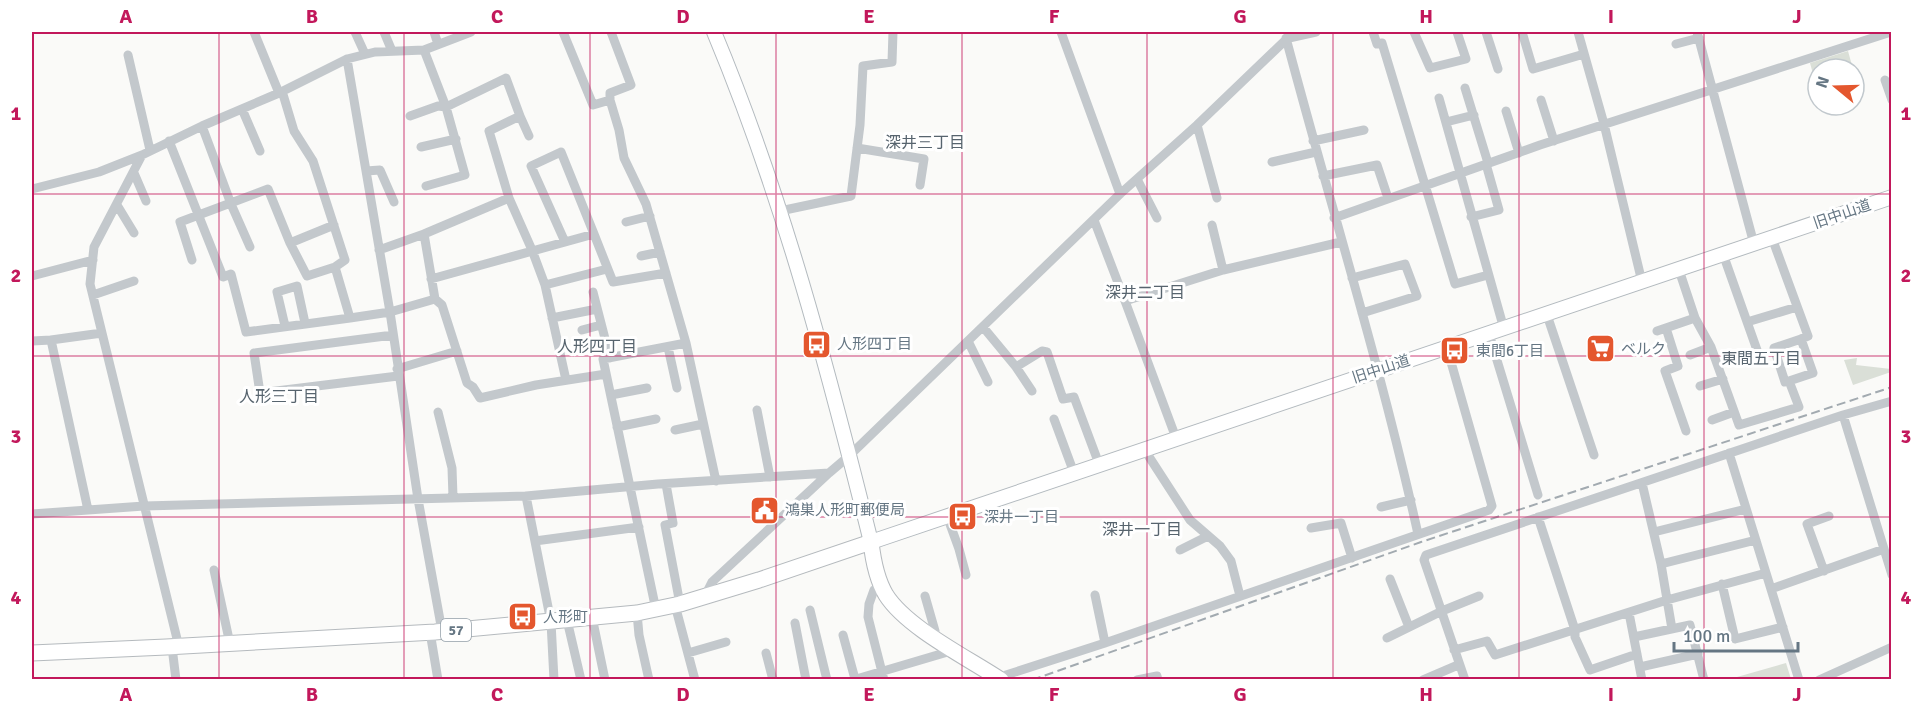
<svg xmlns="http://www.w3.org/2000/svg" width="1923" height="711" viewBox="0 0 1923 711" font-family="Signika,'Noto Sans JP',sans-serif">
	<rect width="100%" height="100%" fill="#fafaf8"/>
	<path fill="#dadfd7" d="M 1848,51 L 1853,69 L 1818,69 L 1818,92 L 1810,63 Z
		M 1857,358 L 1856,365 L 1891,369 L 1891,372 L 1853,385 L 1844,360 Z
		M 1786,663 L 1791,679 L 1730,679 Z"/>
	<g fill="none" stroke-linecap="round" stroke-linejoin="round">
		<defs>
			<path id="secondary" d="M 714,32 C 783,197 828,369 871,542 C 1211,427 1552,314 1892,197"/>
			<path id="primary" d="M 32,653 L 166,647 L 435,632 L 637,613 L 680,604 L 759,580 L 871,542 C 873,560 877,580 886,595 C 907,628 968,658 1001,680"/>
		</defs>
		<use href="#secondary" stroke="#b3babf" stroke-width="16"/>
		<use href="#primary" stroke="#b5babe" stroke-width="17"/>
		<path stroke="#c3c8cc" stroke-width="9" d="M 254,32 L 279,93
			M 355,32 L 365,54
			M 384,32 L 392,51
			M 434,32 L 438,44
			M 563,32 L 593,105 L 610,100 L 619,130 L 624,158 L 646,204 L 686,343 L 716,481
			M 1061,32 L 1120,194
			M 1373,32 L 1377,44 L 1382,43 L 1455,284 L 1488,275
			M 1414,32 L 1430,68 L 1466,59 L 1457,32 L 1459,32
			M 1486,32 L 1498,69
			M 1522,32 L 1533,69 L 1584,54
			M 1578,32 L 1604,124 L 1642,282
			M 1697,32 L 1754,244
			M 1286,38 C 1330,204 1381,367 1418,534
			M 1289,38 L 1316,32
			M 1676,44 L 1699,38
			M 424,50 L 446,107 L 465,175 L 426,186
			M 128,55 L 150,150
			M 347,59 L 390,312 L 418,499 L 442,631
			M 1885,80 L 1892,100
			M 1465,88 L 1488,163
			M 282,91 L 294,131 L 313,161 L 345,260 L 335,267
			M 1439,98 L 1504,329
			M 610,100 L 610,93 L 631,85 L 611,32
			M 1541,100 L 1554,141
			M 242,109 L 260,151
			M 1506,111 L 1519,153
			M 520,116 L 529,136
			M 1446,122 L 1474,115
			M 1197,125 L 1217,198
			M 202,126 L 231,204 L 250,247
			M 169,141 L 223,277 L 231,274 L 246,332 L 350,318
			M 1313,141 L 1364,130
			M 421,147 L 456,139
			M 857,148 L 924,159 L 920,185
			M 142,155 L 94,247 L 90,284 L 179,647
			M 1272,162 L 1316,152
			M 366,171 L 380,170 L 394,202
			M 134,173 L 146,201
			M 1323,176 L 1377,165 L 1388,198
			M 1137,179 L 1157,218
			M 32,189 L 99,172 L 142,155 L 202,126 L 279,93 L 347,59 L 375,52 L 424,50 L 471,32
			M 509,198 L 532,250 L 545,285 L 566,380
			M 117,205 L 134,233
			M 780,211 L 851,196 L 860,125 L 863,66 L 892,62 L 893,32
			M 1471,217 L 1499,210 L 1486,164
			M 1334,218 L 1540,145 L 1891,32
			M 1094,220 L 1125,301 L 1223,270 L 1341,242
			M 626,222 L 650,216
			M 1212,225 L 1223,270
			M 424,234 L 435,299 L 442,305 L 467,383 L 473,387 L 480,398 L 536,385 L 606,374
			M 594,234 L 613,282 L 666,273
			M 1772,238 L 1808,336 L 1801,339
			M 290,243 L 334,225
			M 379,250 L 424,234 L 509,198 L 489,131 L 520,116 L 506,78 L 446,107 L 438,106 L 410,116
			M 1723,254 L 1757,350
			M 641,256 L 660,252
			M 192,260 L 180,222 L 268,189 L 290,243 L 307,276 L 335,267 L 350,318 L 390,312 L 435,299
			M 1679,270 L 1695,318 L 1711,347 L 1739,425 L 1799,407 L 1789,381 L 1785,382 L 1774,348 L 1801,339 L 1813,373 L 1789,381
			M 32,276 L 93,260
			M 1352,278 L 1405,264 L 1417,296 L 1362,313
			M 431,279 L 594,234 L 561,152 L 531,166 L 565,242
			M 545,285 L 607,269
			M 593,292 L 610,358
			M 93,295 L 134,281
			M 1125,301 L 1176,438
			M 1547,315 L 1594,455
			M 552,318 L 597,309
			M 1747,322 L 1797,307
			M 285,326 L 277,292 L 297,286 L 305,323
			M 983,327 L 1016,367 L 1032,391
			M 1666,328 L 1678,366 L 1665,371 L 1686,431
			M 582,330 L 601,325
			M 1657,331 L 1695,318
			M 1489,334 L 1538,495
			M 393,335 L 254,353 L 260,393 L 398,376
			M 51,340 L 88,510
			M 32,341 L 51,340 L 102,333
			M 968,341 L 988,382
			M 668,347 L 677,388
			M 1690,355 L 1711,347
			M 1016,367 L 1042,351 L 1047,352 L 1063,399 L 1074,397 L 1099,464
			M 397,369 L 457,351
			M 1700,386 L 1723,379
			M 611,395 L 647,388
			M 757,410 L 770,477
			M 438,412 L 452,468 L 453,497
			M 1843,415 L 1892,575
			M 1054,419 L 1074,473
			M 1712,420 L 1734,412
			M 617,427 L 656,419
			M 675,430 L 703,424
			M 1144,449 L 1190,520 L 1220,546 L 1231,561 L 1240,596
			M 1729,453 L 1799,680
			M 1642,483 L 1661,564 L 1672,629
			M 666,484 L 673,523 L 665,525 L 680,604
			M 526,496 L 551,622 L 554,680
			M 1381,507 L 1411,500
			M 32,514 L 144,506 L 526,496 L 658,484 L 829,473
			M 947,516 L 959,549 L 966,575
			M 1538,517 L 1575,630 L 1575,637 L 1590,670 L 1637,654
			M 1311,528 L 1341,523 L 1352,558
			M 1654,532 L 1746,509
			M 535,541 L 639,527
			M 1180,550 L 1208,536
			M 1661,564 L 1756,540
			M 214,570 L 230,644
			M 1824,571 L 1807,524 L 1829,516
			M 1390,579 L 1409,627
			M 1722,584 L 1735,639 L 1783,627
			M 882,587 L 874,590 L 869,604 L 868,617 L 884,680
			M 1771,589 L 1884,549
			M 1095,595 L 1105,643
			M 705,596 L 712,582 L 829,473 L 849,456 L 1120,194 L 1197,125 L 1294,32
			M 925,596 L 935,631 L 932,636
			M 675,605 L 695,680
			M 656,610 L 603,359 L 686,343
			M 810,610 L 827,680
			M 637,613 L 639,635 L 649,680
			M 1629,613 L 1642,680
			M 592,617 L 605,680
			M 567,620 L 581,680
			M 795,623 L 806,680
			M 430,632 L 438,680
			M 843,635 L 855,679
			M 1634,637 L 1690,625 L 1704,680
			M 1387,638 L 1442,611 L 1479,596
			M 172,647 L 176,680
			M 1454,650 L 1487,641 L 1495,655 L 1667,600 L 1766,573
			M 688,653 L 726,642
			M 766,653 L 773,680
			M 1640,667 L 1698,654
			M 1001,679 L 1006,675 L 1105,643 L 1489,510 L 1492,506 L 1447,348
			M 853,680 L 951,651 L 953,649
			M 1137,680 L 1157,676 L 1158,680
			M 1423,680 L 1458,665
			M 1465,680 L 1424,560 L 1426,555 L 1843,415 L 1892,401
			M 1819,680 L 1892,647"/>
		<use href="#secondary" stroke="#fff" stroke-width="14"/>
		<use href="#primary" stroke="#fff" stroke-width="15"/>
		<path stroke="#a2aab0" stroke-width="2" stroke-dasharray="9 4.5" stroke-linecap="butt" d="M 1032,680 L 1421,542 L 1892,387"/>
	</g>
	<path fill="none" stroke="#c2185b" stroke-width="1.5" stroke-opacity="0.55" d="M 219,32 L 219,680M 404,32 L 404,680M 590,32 L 590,680M 776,32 L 776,680M 962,32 L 962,680M 1147,32 L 1147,680M 1333,32 L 1333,680M 1519,32 L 1519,680M 1704,32 L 1704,680M 32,194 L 1892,194M 32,356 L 1892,356M 32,517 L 1892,517"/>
	<defs>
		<symbol id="bus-square" viewBox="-11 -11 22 22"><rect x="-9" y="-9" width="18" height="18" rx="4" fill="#e4572e" stroke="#fff"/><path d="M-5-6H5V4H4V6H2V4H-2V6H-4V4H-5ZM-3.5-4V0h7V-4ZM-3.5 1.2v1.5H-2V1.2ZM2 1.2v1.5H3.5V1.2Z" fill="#fff"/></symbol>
		<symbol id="supermarket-square" viewBox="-11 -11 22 22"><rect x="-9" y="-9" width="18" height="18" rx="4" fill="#e4572e" stroke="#fff"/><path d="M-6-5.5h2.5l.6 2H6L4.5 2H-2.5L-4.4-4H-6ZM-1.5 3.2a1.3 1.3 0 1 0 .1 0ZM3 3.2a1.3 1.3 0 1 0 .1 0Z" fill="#fff"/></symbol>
		<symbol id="civic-square" viewBox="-11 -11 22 22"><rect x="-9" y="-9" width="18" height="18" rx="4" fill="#e4572e" stroke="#fff"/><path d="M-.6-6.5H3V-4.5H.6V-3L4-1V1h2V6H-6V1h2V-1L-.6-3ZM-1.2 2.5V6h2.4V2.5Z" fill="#fff"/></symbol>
	</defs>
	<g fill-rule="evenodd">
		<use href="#bus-square" x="800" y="328" width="33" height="33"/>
		<use href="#supermarket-square" x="1584" y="332" width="33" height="33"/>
		<use href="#bus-square" x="1438" y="334" width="33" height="33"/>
		<use href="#civic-square" x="748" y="494" width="33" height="33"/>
		<use href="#bus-square" x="946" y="500" width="33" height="33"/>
		<use href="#bus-square" x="506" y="600" width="33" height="33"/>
	</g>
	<g text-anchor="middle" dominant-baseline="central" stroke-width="6" stroke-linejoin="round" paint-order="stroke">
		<rect fill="#fff" stroke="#939fa8" stroke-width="1.5" x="441" y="619" width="30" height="22" rx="4.5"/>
		<g font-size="14" font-weight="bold" fill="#657683">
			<text x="456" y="630">57</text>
		</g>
		<g font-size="15" fill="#657683" stroke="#fff">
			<text transform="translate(1842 214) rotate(-19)">旧中山道</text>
			<text transform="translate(1381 369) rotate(-18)">旧中山道</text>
		</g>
		<g font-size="15" fill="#657683" stroke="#fff" text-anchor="start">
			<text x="837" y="344">人形四丁目</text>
			<text x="1621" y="349">ベルク</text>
			<text x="1476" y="351">東間6丁目</text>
			<text x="785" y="510">鴻巣人形町郵便局</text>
			<text x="984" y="517">深井一丁目</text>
			<text x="543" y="617">人形町</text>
		</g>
		<g font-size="16" fill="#57646e" stroke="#fff">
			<text x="925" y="143">深井三丁目</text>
			<text x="1145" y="293">深井二丁目</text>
			<text x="597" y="347">人形四丁目</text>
			<text x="1761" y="359">東間五丁目</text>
			<text x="279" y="397">人形三丁目</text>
			<text x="1142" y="530">深井一丁目</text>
		</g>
	</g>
	<rect width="1923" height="711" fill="none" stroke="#ffffff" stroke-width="66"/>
	<g transform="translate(1836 87) rotate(289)"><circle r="28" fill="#ffffff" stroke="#c1c8cd" stroke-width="1.5"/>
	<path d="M0-4.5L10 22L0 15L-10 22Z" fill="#e4572e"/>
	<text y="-9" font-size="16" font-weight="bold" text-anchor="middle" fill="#657683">N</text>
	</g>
	<path d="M1674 642v9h124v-9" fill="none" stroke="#657683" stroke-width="3"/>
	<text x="1683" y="642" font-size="18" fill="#657683" stroke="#ffffff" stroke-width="4.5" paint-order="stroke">100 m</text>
	<rect x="33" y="33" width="1857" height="645" fill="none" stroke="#c2185b" stroke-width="2"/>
	<g font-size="20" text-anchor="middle" font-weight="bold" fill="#c2185b">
		<text x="126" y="23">A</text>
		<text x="312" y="23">B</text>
		<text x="497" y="23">C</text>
		<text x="683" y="23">D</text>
		<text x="869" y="23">E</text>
		<text x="1054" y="23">F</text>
		<text x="1240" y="23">G</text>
		<text x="1426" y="23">H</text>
		<text x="1611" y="23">I</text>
		<text x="1797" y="23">J</text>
		<text x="16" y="120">1</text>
		<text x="1906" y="120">1</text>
		<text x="16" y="282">2</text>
		<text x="1906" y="282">2</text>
		<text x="16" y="443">3</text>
		<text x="1906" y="443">3</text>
		<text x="16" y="604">4</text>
		<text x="1906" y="604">4</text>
		<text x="126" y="701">A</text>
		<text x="312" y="701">B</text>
		<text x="497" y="701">C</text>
		<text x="683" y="701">D</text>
		<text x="869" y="701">E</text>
		<text x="1054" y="701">F</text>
		<text x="1240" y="701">G</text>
		<text x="1426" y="701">H</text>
		<text x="1611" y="701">I</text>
		<text x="1797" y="701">J</text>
	</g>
</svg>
